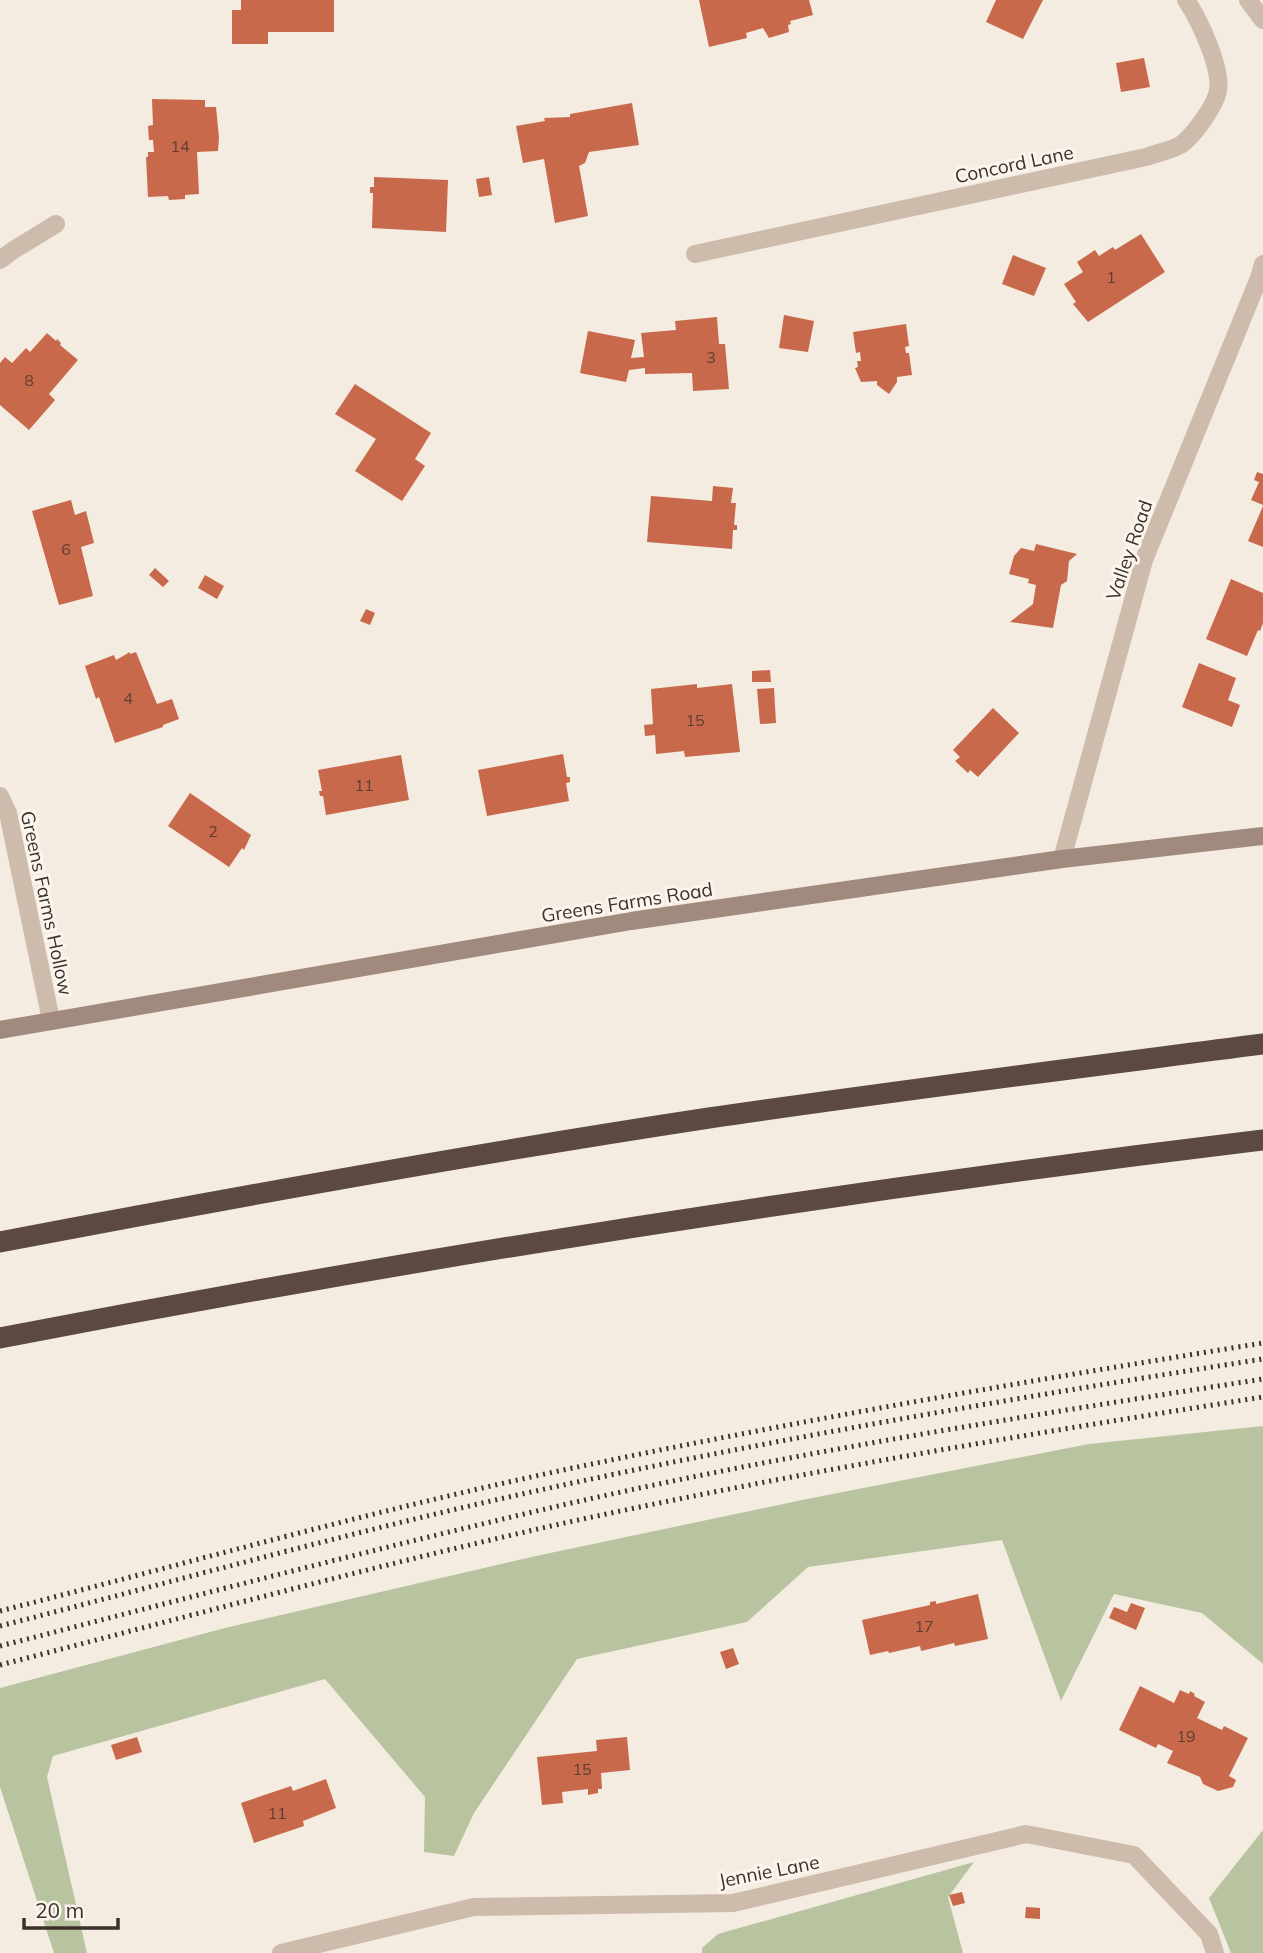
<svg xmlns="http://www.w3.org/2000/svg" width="1263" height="1953" viewBox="0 0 1263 1953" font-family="Mulish,sans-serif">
	<rect width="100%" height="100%" fill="#f4ebe1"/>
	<path fill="#b8c4a0" d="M 1263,1426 L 1263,1664 L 1202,1613 L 1114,1594 L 1061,1701 L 1002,1540 L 808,1567 L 747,1622 L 577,1659 L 474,1813 L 454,1856 L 424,1852 L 425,1797 L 325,1679 L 53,1756 L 47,1777 L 87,1953 L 54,1953 L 0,1787 L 0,1688 L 225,1628 L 536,1556 L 802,1500 L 1089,1444 Z
		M 1263,1830 L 1263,1953 L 1231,1953 L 1209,1898 Z
		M 974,1862 L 948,1897 L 963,1953 L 702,1953 L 702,1948 L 718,1934 Z"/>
	<path fill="#c8694b" d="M 241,0 L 334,0 L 334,32 L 268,32 L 268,44 L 232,44 L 232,10 L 241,10 Z
		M 699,0 L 809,0 L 813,15 L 790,21 L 791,24 L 788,25 L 789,32 L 769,38 L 763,28 L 746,33 L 747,38 L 709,47 Z
		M 996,0 L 1043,0 L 1023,39 L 986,22 Z
		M 1144,58 L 1150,87 L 1121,92 L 1116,63 Z
		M 152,99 L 205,100 L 205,107 L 216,107 L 219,138 L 218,151 L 197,152 L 199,194 L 185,195 L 185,199 L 169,200 L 168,196 L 148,197 L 146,157 L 148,157 L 148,152 L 154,152 L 153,140 L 149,140 L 148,126 L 153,125 Z
		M 632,103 L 639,145 L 589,152 L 585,163 L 579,166 L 588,216 L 555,223 L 544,159 L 523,163 L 516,126 L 545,121 L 544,118 L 570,117 L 570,114 Z
		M 374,177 L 448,180 L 446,232 L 372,228 L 373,193 L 370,193 L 370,187 L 374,187 Z
		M 489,177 L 492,195 L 479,197 L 476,179 Z
		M 1141,234 L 1165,272 L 1088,322 L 1073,304 L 1076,302 L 1064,284 L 1083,272 L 1077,262 L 1095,250 L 1099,256 L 1113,247 L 1115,250 Z
		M 1013,255 L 1046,268 L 1034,296 L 1002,284 Z
		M 784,315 L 814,321 L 808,352 L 779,348 Z
		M 717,317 L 719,344 L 725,344 L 729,389 L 693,391 L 692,373 L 645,374 L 645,368 L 629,370 L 626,382 L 580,373 L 588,331 L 635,340 L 631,358 L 644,357 L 641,333 L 676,330 L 675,321 Z
		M 906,324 L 909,346 L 905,347 L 906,353 L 909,353 L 912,375 L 897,377 L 897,382 L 889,394 L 877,385 L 877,381 L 861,382 L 855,368 L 858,367 L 857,361 L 861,361 L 860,352 L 856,353 L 853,332 Z
		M 47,333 L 56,341 L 57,339 L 61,343 L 60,345 L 78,360 L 49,394 L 55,400 L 29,430 L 0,405 L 0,363 L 5,357 L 12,363 L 26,348 L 30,352 Z
		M 355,384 L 431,433 L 415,459 L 425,466 L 402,501 L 355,471 L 376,439 L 335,414 Z
		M 1257,472 L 1263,474 L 1263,505 L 1251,500 L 1259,482 L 1254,480 Z
		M 713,486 L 733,488 L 731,503 L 736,503 L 734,525 L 737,525 L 737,530 L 733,530 L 732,549 L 647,542 L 651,496 L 712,501 Z
		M 71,500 L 75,515 L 86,511 L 94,543 L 81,547 L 93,596 L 59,605 L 32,511 Z
		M 1263,506 L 1263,547 L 1248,541 Z
		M 1036,544 L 1077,554 L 1069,561 L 1067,581 L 1061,585 L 1053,628 L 1010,622 L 1033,604 L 1036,585 L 1028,583 L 1029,579 L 1009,574 L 1014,556 L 1021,548 L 1034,551 Z
		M 155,568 L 169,581 L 163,587 L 149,575 Z
		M 205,575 L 224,586 L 217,599 L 198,588 Z
		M 1231,579 L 1263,593 L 1263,623 L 1260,631 L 1258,630 L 1247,656 L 1206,639 Z
		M 366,609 L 375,613 L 370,625 L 360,621 Z
		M 130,652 L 130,654 L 136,652 L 157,704 L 172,699 L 179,719 L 163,725 L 163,727 L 115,743 L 99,697 L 96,699 L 85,666 L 114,655 L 116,660 Z
		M 1199,663 L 1236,678 L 1228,700 L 1240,705 L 1232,727 L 1182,707 Z
		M 770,670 L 771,682 L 752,682 L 752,671 Z
		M 697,684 L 697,688 L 732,684 L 740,752 L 685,757 L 684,751 L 656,754 L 655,735 L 645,736 L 644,725 L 653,724 L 651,689 Z
		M 774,688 L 776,723 L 760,724 L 757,689 Z
		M 993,708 L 1019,733 L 978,777 L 970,770 L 968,773 L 955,761 L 960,757 L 953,750 Z
		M 563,754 L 567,777 L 570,777 L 570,782 L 566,783 L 569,801 L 487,816 L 478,770 Z
		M 401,755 L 409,800 L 326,815 L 323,796 L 320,796 L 319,791 L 322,791 L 318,770 Z
		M 190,793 L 251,835 L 244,850 L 242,848 L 229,867 L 168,826 Z
		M 978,1594 L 988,1639 L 955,1646 L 954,1643 L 921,1651 L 920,1646 L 889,1653 L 888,1651 L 870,1655 L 862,1620 L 930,1605 L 930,1602 L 936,1601 L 936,1604 Z
		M 1131,1603 L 1145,1608 L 1136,1630 L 1109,1618 L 1114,1607 L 1127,1612 Z
		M 733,1648 L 739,1664 L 726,1669 L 720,1652 Z
		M 1140,1686 L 1174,1703 L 1180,1690 L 1189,1694 L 1190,1691 L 1195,1694 L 1194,1696 L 1205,1702 L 1197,1718 L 1222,1730 L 1224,1726 L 1248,1738 L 1229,1776 L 1236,1780 L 1233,1787 L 1218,1791 L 1203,1784 L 1200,1777 L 1167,1763 L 1173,1751 L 1158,1744 L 1156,1748 L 1119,1730 Z
		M 137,1737 L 142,1752 L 116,1760 L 111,1745 Z
		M 627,1737 L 630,1770 L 601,1773 L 602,1789 L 598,1789 L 598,1793 L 588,1795 L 588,1789 L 562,1792 L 563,1803 L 542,1805 L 537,1757 L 597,1751 L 596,1740 Z
		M 326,1779 L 336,1808 L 303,1821 L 304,1826 L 254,1843 L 241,1803 L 291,1786 L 293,1791 Z
		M 962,1892 L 965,1903 L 953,1906 L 949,1895 Z
		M 1026,1907 L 1040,1908 L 1040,1919 L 1025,1918 Z"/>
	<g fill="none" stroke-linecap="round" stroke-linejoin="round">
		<path stroke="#cdbbac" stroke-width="18" d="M 1248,0 L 1263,20
			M 695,254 L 1146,157 C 1157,153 1173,150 1182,144 C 1194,135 1215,106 1218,91 C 1222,68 1199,19 1186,0
			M 0,260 L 12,251 L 56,224
			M 0,796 L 8,813 L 51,1020
			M 1062,859 L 1144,560 L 1259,278 L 1263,264
			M 281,1953 L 474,1907 L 733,1903 L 1026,1834 L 1134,1855 L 1209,1934 L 1215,1953"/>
		<path stroke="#a18a7d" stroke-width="18" d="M 0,1030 L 631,921 L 1062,859 L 1263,836"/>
		<path stroke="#5c4a42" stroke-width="21" d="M 0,1242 C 235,1197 472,1154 709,1118 C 893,1091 1078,1068 1263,1044
			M 0,1338 C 419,1257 840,1191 1263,1140"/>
		<path stroke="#3b302b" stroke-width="5" stroke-dasharray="2 5" stroke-linecap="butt" d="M 0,1611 C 184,1564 368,1512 554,1472 C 789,1422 1026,1381 1263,1343
			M 0,1626 C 184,1579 368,1527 554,1487 C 789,1436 1026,1396 1263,1359
			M 0,1646 C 184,1599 369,1550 554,1507 C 788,1453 1026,1416 1263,1379
			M 0,1665 C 186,1617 373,1566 560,1524 C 793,1473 1028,1434 1263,1397"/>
	</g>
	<g text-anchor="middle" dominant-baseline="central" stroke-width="6" stroke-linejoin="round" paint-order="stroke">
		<g font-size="16" fill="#5e3e33">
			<text x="180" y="146">14</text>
			<text x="1111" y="277">1</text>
			<text x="711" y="357">3</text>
			<text x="29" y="380">8</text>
			<text x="66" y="549">6</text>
			<text x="128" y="698">4</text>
			<text x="695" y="720">15</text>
			<text x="364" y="785">11</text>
			<text x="213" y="831">2</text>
			<text x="924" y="1626">17</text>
			<text x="1186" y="1736">19</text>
			<text x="582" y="1769">15</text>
			<text x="277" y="1813">11</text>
		</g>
		<g font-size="19" fill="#3b302b" stroke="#fbf5ee">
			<text transform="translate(1014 164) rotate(-12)">Concord Lane</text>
			<text transform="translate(1129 550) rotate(-71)">Valley Road</text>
			<text transform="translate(627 902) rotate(-9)">Greens Farms Road</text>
			<text transform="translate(47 903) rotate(78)">Greens Farms Hollow</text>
			<text transform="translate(769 1871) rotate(-11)">Jennie Lane</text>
		</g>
	</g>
	<path d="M24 1918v10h94v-10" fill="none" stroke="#3b302b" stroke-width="3.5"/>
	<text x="35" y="1918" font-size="21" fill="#3b302b" stroke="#fbf5ee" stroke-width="5" paint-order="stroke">20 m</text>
</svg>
